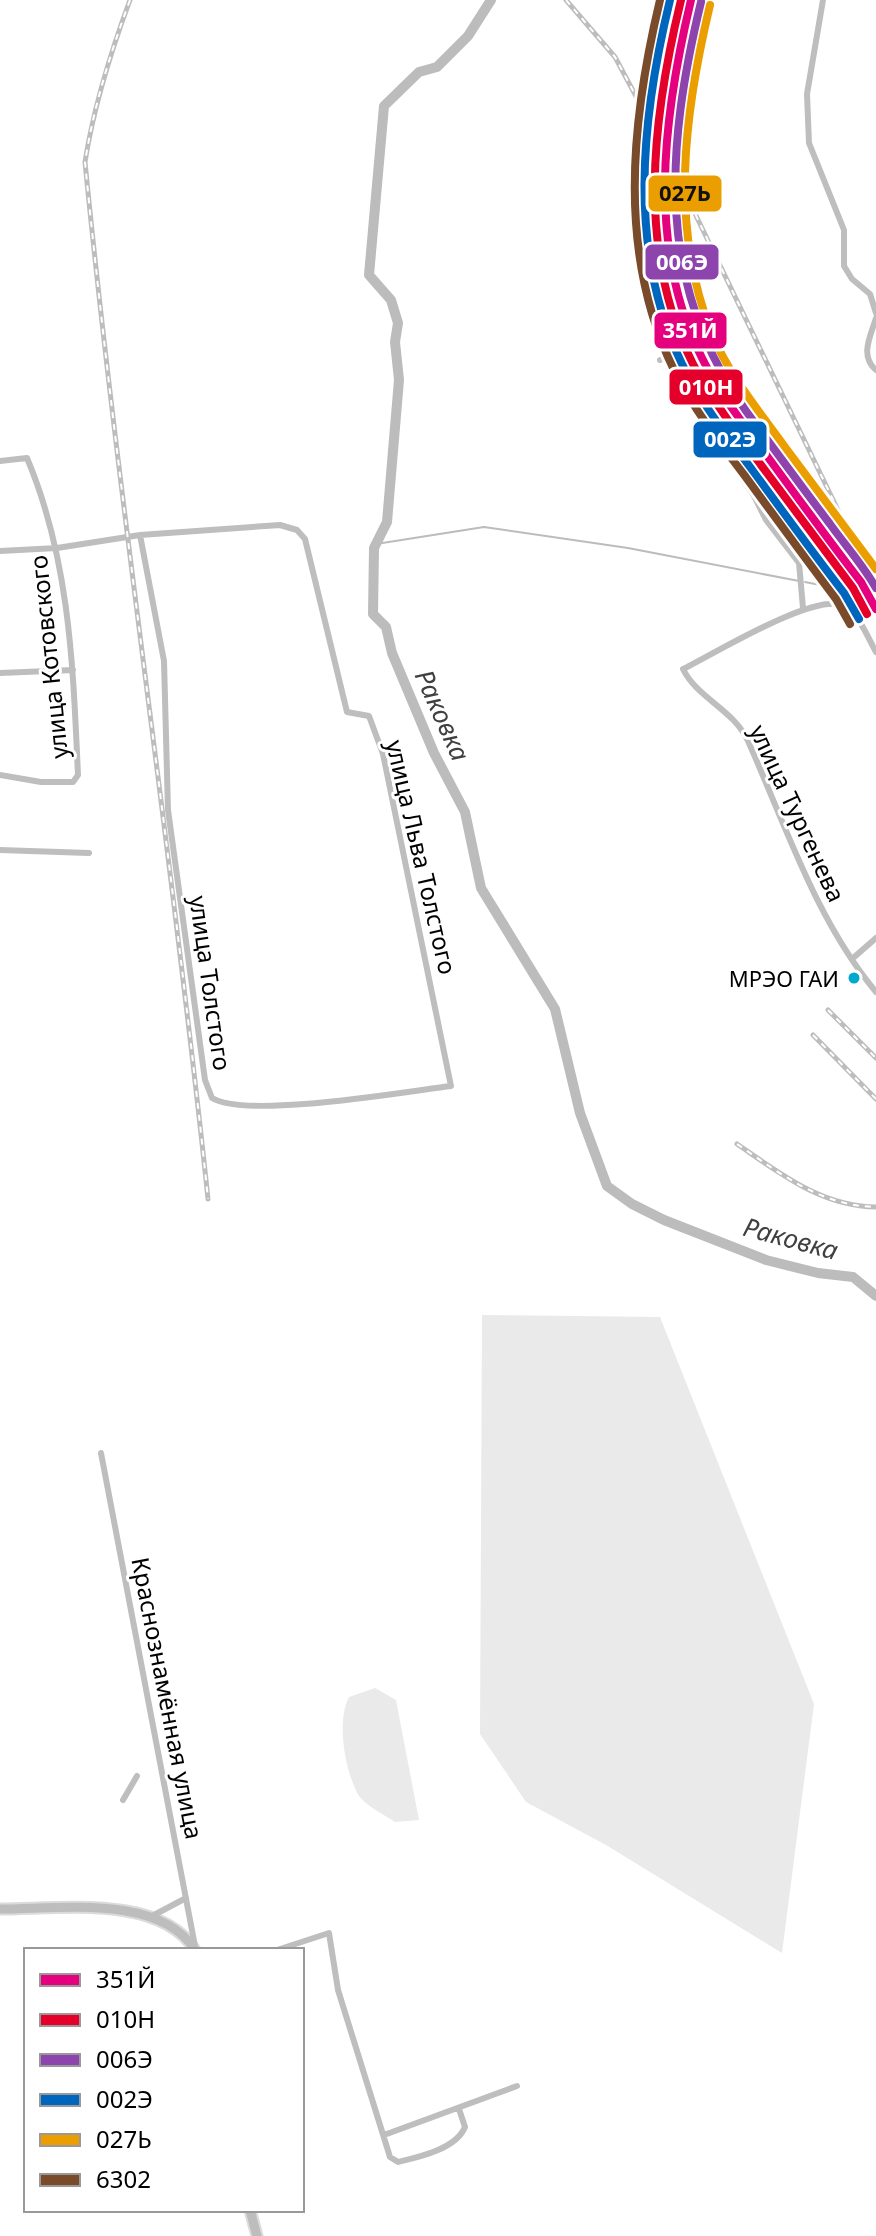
<svg xmlns="http://www.w3.org/2000/svg" width="876" height="2236" viewBox="0 0 876 2236" font-family="'Noto Sans',sans-serif">
	<rect width="100%" height="100%" fill="#fff"/>
	<path fill="#eaeaea" d="M 482,1315 L 660,1317 L 814,1704 L 782,1953 L 606,1845 L 526,1802 L 480,1734 Z
		M 375,1688 L 396,1700 L 419,1820 L 395,1822 C 385,1815 366,1806 359,1796 C 345,1772 336,1721 349,1697 Z"/>
	<g fill="none" stroke-linecap="round" stroke-linejoin="round">
		<path stroke="#bcbcbc" stroke-width="2" d="M 376,544 L 484,527 L 628,548 L 799,581
			M 805,582 L 830,587 L 876,569"/>
		<path stroke="#bcbcbc" stroke-width="10" d="M 491,0 L 468,36 L 437,67 L 419,72 L 384,106 L 369,275 L 391,300 L 398,323 L 395,342 L 399,380 L 387,522 L 374,548 L 373,614 L 386,627 L 392,653 L 434,753 L 465,812 L 481,888 L 555,1009 L 580,1113 L 607,1186 L 632,1204 L 664,1220 L 766,1260 L 818,1273 L 853,1277 L 876,1296"/>
		<defs>
			<path id="highway" d="M 0,1909 C 60,1909 160,1894 195,1950
				M 250,2210 L 257,2236"/>
		</defs>
		<use href="#highway" stroke="#dbdbdb" stroke-width="13"/>
		<path stroke="#bebebe" stroke-width="6" d="M 823,0 L 807,94 L 809,143 L 844,230 L 844,266 L 852,279 L 870,294 L 876,313
			M 876,318 C 871,335 859,356 876,370
			M 660,360 L 677,353 L 692,379 L 703,411 L 734,467 L 753,494 L 766,520 L 799,563 L 803,608
			M 0,461 L 27,458 C 70,560 73,667 78,775 L 73,782 L 41,782 L 0,775
			M 0,551 L 57,548 L 140,535 L 280,525 L 297,530 L 305,539 L 347,712 L 369,716 L 383,754 L 451,1086 C 403,1092 247,1119 212,1098 L 205,1080 L 168,810 L 164,661 L 140,535
			M 876,652 C 868,638 859,614 844,606 C 816,591 714,654 683,669 C 697,698 734,710 748,741 C 786,826 816,920 876,992
			M 0,673 L 73,670
			M 0,850 L 89,853
			M 852,959 L 876,938
			M 101,1453 L 195,1946
			M 123,1800 L 137,1776
			M 154,1915 L 186,1898
			M 277,1950 L 329,1933 L 338,1990 L 390,2157 L 398,2162 C 419,2157 456,2149 465,2127 L 459,2109
			M 384,2135 L 517,2086"/>
		<use href="#highway" stroke="#bdbdbd" stroke-width="9"/>
		<defs>
			<path id="rail" d="M 130,0 C 110,54 94,105 85,162 C 119,508 172,853 208,1199
				M 566,0 L 615,57 L 661,143 L 876,589
				M 828,1010 L 876,1058
				M 813,1035 L 876,1099
				M 737,1144 C 781,1174 821,1206 876,1207"/>
		</defs>
		<use href="#rail" stroke="#bdbdbd" stroke-width="5"/>
		<use href="#rail" stroke="#fff" stroke-width="2" stroke-dasharray="6" stroke-linecap="butt"/>
		<defs>
			<path id="rail-1" d="M 691,0 C 663,117 646,247 702,358 C 720,395 746,427 770,460 C 800,501 830,542 861,582 L 876,609"/>
			<path id="rail-2" d="M 681,0 C 652,119 636,251 693,364 C 712,400 737,433 761,465 C 792,506 822,547 853,588 L 867,614"/>
			<path id="rail-3" d="M 701,2 C 666,147 655,284 746,411 C 774,449 802,487 830,524 C 845,545 863,565 876,588"/>
			<path id="rail-4" d="M 670,0 C 641,119 627,250 682,364 C 701,403 728,437 753,471 C 783,512 813,553 844,593 L 859,619"/>
			<path id="rail-5" d="M 710,5 C 684,114 669,227 712,334 C 729,375 759,411 785,447 C 815,487 845,528 876,569"/>
			<path id="rail-6" d="M 660,0 C 631,121 617,254 674,370 C 693,408 719,442 745,476 C 775,517 805,558 836,599 L 850,624"/>
		</defs>
		<use href="#rail-1" stroke="#fff" stroke-width="14"/>
		<use href="#rail-2" stroke="#fff" stroke-width="14"/>
		<use href="#rail-3" stroke="#fff" stroke-width="14"/>
		<use href="#rail-4" stroke="#fff" stroke-width="14"/>
		<use href="#rail-5" stroke="#fff" stroke-width="14"/>
		<use href="#rail-6" stroke="#fff" stroke-width="14"/>
		<use href="#rail-1" stroke="#e5007d" stroke-width="8"/>
		<use href="#rail-2" stroke="#e4002b" stroke-width="8"/>
		<use href="#rail-3" stroke="#8e44ad" stroke-width="8"/>
		<use href="#rail-4" stroke="#0065bd" stroke-width="8"/>
		<use href="#rail-5" stroke="#eb9e00" stroke-width="8"/>
		<use href="#rail-6" stroke="#7a4b2a" stroke-width="8"/>
	</g>
	<circle fill="#00a9ce" stroke="#fff" stroke-width="3" cx="854" cy="978" r="7"/>
	<g text-anchor="middle" dominant-baseline="central" stroke-width="6" stroke-linejoin="round" paint-order="stroke">
		<g font-size="22" fill="#000" stroke="#fff" text-anchor="end">
			<text x="839" y="978">МРЭО ГАИ</text>
		</g>
		<g font-size="24" fill="#000" stroke="#fff">
			<text transform="translate(48 657) rotate(-96)">улица Котовского</text>
			<text transform="translate(798 813) rotate(65)">улица Тургенева</text>
			<text transform="translate(422 857) rotate(77)">улица Льва Толстого</text>
			<text transform="translate(211 983) rotate(82)">улица Толстого</text>
			<text transform="translate(168 1698) rotate(79)">Краснознамённая улица</text>
		</g>
		<g font-size="26" font-style="italic" fill="#404040" stroke="#fff">
			<text transform="translate(443 715) rotate(66)">Раковка</text>
			<text transform="translate(791 1238) rotate(15)">Раковка</text>
		</g>
	</g>
	<g stroke="#fff" stroke-width="3">
		<rect x="647" y="174" width="76" height="39" rx="8" fill="#eb9e00"/>
		<rect x="644" y="243" width="76" height="38" rx="8" fill="#8e44ad"/>
		<rect x="653" y="311" width="75" height="39" rx="8" fill="#e5007d"/>
		<rect x="668" y="368" width="76" height="38" rx="8" fill="#e4002b"/>
		<rect x="692" y="420" width="76" height="39" rx="8" fill="#0065bd"/>
	</g>
	<g font-size="22" text-anchor="middle" font-weight="bold" fill="#fff">
		<text x="682" y="270">006Э</text>
		<text x="690" y="338">351Й</text>
		<text x="706" y="395">010Н</text>
		<text x="730" y="447">002Э</text>
	</g>
	<g font-size="22" text-anchor="middle" font-weight="bold" fill="#111">
		<text x="685" y="201">027Ь</text>
	</g>
	<rect x="24" y="1948" width="280" height="264" fill="#ffffff" stroke="#999999" stroke-width="2"/>
	<rect x="40" y="1974" width="40" height="12" fill="#e5007d" stroke="#999999" stroke-width="2"/>
	<text x="96" y="1988" font-size="24" fill="#000000">351Й</text>
	<rect x="40" y="2014" width="40" height="12" fill="#e4002b" stroke="#999999" stroke-width="2"/>
	<text x="96" y="2028" font-size="24" fill="#000000">010Н</text>
	<rect x="40" y="2054" width="40" height="12" fill="#8e44ad" stroke="#999999" stroke-width="2"/>
	<text x="96" y="2068" font-size="24" fill="#000000">006Э</text>
	<rect x="40" y="2094" width="40" height="12" fill="#0065bd" stroke="#999999" stroke-width="2"/>
	<text x="96" y="2108" font-size="24" fill="#000000">002Э</text>
	<rect x="40" y="2134" width="40" height="12" fill="#eb9e00" stroke="#999999" stroke-width="2"/>
	<text x="96" y="2148" font-size="24" fill="#000000">027Ь</text>
	<rect x="40" y="2174" width="40" height="12" fill="#7a4b2a" stroke="#999999" stroke-width="2"/>
	<text x="96" y="2188" font-size="24" fill="#000000">6302</text>
</svg>
